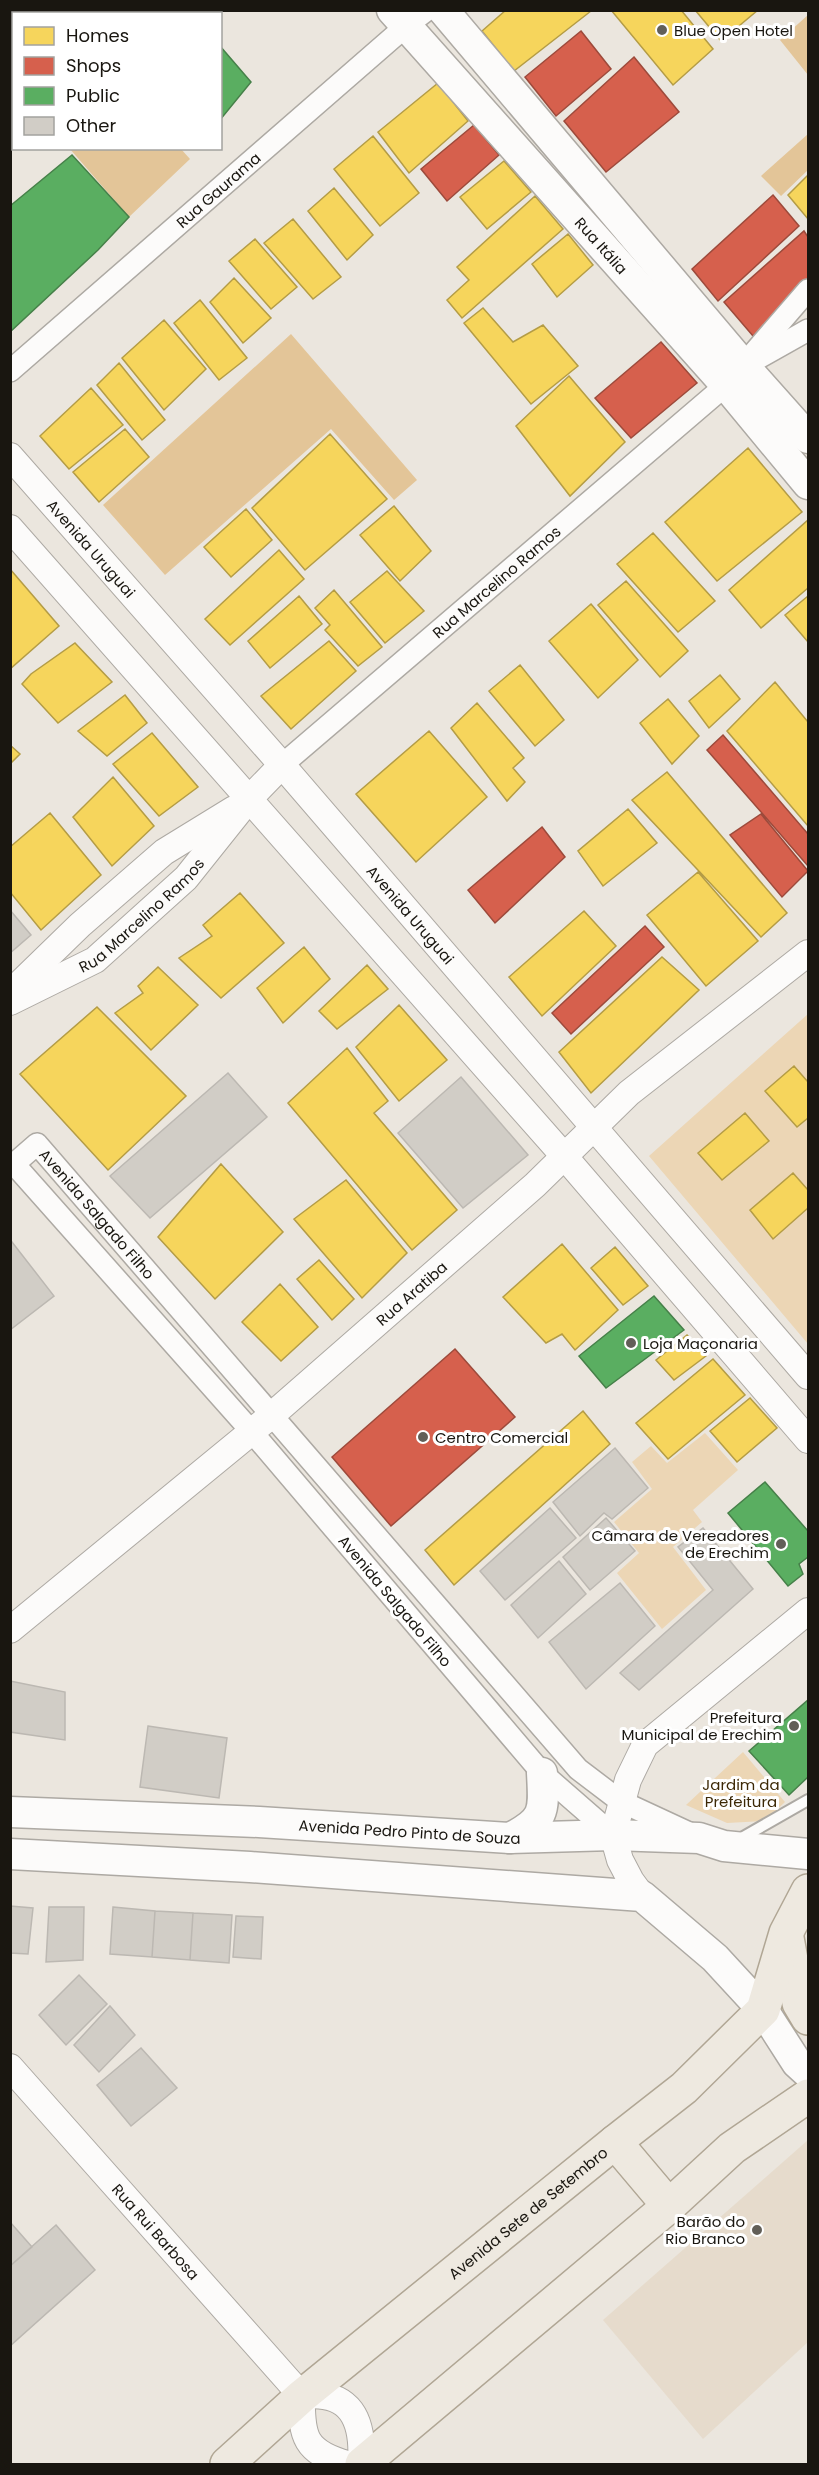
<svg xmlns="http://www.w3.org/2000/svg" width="819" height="2475" viewBox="0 0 819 2475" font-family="Poppins,sans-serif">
	<rect width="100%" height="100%" fill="#ebe6de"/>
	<path fill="#e6dbcc" d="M 808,2140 L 808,2342 L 703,2439 L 603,2320 Z"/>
	<path fill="#ecd6b5" d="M 808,1014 L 808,1344 L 649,1156 Z
		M 705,1433 L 738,1470 L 693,1510 L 702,1522 L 673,1547 L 706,1590 L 662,1629 L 617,1573 L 639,1553 L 614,1522 L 652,1489 L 632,1462 L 651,1446 L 667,1463 Z
		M 743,1752 L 785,1802 L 765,1821 L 727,1823 L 686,1805 Z"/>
	<path fill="#e3c598" d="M 808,15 L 808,75 L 780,40 Z
		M 808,134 L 808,170 L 781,196 L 761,176 Z
		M 70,149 L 181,149 L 190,159 L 129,217 Z
		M 291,334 L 417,480 L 394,500 L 331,429 L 165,575 L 103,505 Z"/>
	<path fill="#f6d55c" stroke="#b49c45" stroke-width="1.5" d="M 506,10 L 591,10 L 591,11 L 514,71 L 482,31 Z
		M 611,10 L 681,10 L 713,49 L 673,85 Z
		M 695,10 L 758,10 L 721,41 Z
		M 438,83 L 468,121 L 409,173 L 378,132 Z
		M 373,136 L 419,193 L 380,226 L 334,169 Z
		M 504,161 L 531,192 L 487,229 L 460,197 Z
		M 808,175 L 808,219 L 788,195 Z
		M 334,188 L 373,235 L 347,260 L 308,211 Z
		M 535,196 L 563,229 L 462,318 L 447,300 L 469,280 L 457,267 Z
		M 293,219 L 341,277 L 313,299 L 264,243 Z
		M 568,234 L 593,265 L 557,297 L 532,264 Z
		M 255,239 L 297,287 L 271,309 L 229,261 Z
		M 234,278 L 271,318 L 243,343 L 210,302 Z
		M 200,300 L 247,358 L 219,380 L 174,323 Z
		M 483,308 L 513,342 L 543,325 L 578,366 L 531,404 L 464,323 Z
		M 164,320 L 206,369 L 164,410 L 122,358 Z
		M 119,363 L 165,420 L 142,440 L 97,385 Z
		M 569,376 L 625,442 L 570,496 L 516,426 Z
		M 91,388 L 123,425 L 69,469 L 40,436 Z
		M 125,429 L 149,457 L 99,502 L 73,472 Z
		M 330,434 L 387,499 L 305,570 L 252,508 Z
		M 748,448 L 802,512 L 717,581 L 665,522 Z
		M 394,506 L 431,551 L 400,581 L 360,535 Z
		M 246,509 L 272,540 L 231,577 L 204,547 Z
		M 808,520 L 808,588 L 761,628 L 729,590 Z
		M 653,533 L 715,601 L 678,632 L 617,564 Z
		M 279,550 L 304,579 L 230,645 L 205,619 Z
		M 10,569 L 59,626 L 10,669 Z
		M 387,571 L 424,611 L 385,643 L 350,602 Z
		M 626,581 L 688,651 L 660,677 L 598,605 Z
		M 334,590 L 382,647 L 358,666 L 325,630 L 330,625 L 315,608 Z
		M 299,596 L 322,624 L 270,668 L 248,641 Z
		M 808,596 L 808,642 L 785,615 Z
		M 591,604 L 638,660 L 598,698 L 549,641 Z
		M 329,641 L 356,671 L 291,729 L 261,696 Z
		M 75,643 L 112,682 L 58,723 L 22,684 L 31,674 Z
		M 520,665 L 564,720 L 535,746 L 489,691 Z
		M 720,675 L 740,699 L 709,728 L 689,701 Z
		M 775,682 L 808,722 L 808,826 L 727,731 Z
		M 125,695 L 147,723 L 107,756 L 78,731 Z
		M 668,699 L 699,736 L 672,764 L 640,723 Z
		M 477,703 L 524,758 L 513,768 L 525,782 L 507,801 L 451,728 Z
		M 429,731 L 487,797 L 416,862 L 356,794 Z
		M 152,733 L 198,787 L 159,816 L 113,764 Z
		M 10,745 L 20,754 L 10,764 Z
		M 667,772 L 787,913 L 761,937 L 632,800 Z
		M 113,777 L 154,826 L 112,866 L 73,817 Z
		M 628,809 L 657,843 L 603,886 L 578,851 Z
		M 50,813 L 101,875 L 41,930 L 10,892 L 10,847 Z
		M 698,872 L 758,941 L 706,986 L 647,915 Z
		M 240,893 L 284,943 L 221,998 L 179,958 L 212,936 L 203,925 Z
		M 584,911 L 616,946 L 542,1016 L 509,977 Z
		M 304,947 L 330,979 L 283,1023 L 257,988 Z
		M 662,957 L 699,990 L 591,1093 L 559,1052 Z
		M 367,965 L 388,989 L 337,1029 L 319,1011 Z
		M 158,967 L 198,1005 L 151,1050 L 115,1013 L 143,993 L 138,986 Z
		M 399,1005 L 447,1060 L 399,1101 L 356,1047 Z
		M 97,1007 L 186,1096 L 108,1170 L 20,1074 Z
		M 347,1048 L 388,1101 L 374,1113 L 457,1210 L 412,1250 L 288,1103 Z
		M 794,1066 L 808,1082 L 808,1118 L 797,1127 L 765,1091 Z
		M 745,1113 L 769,1141 L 722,1180 L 698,1153 Z
		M 221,1164 L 283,1232 L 215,1299 L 158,1237 Z
		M 793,1173 L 808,1190 L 808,1208 L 773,1239 L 750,1210 Z
		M 346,1180 L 407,1253 L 362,1298 L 294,1219 Z
		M 562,1244 L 618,1310 L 575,1350 L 562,1334 L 546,1343 L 503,1297 Z
		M 615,1247 L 648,1286 L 623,1305 L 591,1268 Z
		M 319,1260 L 354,1299 L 332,1320 L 297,1279 Z
		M 280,1284 L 318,1327 L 281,1361 L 242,1322 Z
		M 687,1335 L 706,1356 L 674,1380 L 656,1360 Z
		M 713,1359 L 745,1395 L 668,1459 L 636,1423 Z
		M 750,1398 L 777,1428 L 737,1462 L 710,1431 Z
		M 583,1411 L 610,1444 L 454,1585 L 425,1550 Z"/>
	<path fill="#d6604d" stroke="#9d4a3b" stroke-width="1.5" d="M 581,31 L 611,69 L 556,116 L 525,77 Z
		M 634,57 L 679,112 L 606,172 L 564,121 Z
		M 474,125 L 499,155 L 447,201 L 421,169 Z
		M 773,195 L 799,226 L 718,301 L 692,269 Z
		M 804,231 L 808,237 L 808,286 L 753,336 L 724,302 Z
		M 661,342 L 697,383 L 631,438 L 595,398 Z
		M 723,735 L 808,834 L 808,866 L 707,750 Z
		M 761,814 L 808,871 L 782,897 L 730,835 Z
		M 542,827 L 565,857 L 495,923 L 468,890 Z
		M 645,926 L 664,947 L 571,1034 L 552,1013 Z
		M 455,1349 L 515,1417 L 391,1526 L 332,1457 Z"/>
	<path fill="#5aae61" stroke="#468049" stroke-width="1.5" d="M 90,10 L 189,10 L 192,14 L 87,14 Z
		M 220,46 L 251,82 L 220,120 Z
		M 72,155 L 129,217 L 98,250 L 10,332 L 10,206 Z
		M 654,1296 L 684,1330 L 606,1388 L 579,1356 Z
		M 765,1482 L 808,1531 L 808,1557 L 799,1564 L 803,1574 L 788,1586 L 728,1513 Z
		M 808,1700 L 808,1777 L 789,1795 L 749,1751 Z"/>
	<path fill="#d1cdc6" stroke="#bcb8b2" stroke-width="1.5" d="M 10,910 L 31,935 L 10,953 Z
		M 228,1073 L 267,1117 L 150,1218 L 110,1176 Z
		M 461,1077 L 528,1155 L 463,1208 L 398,1133 Z
		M 12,1242 L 54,1296 L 10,1330 L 10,1244 Z
		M 615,1448 L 648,1488 L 612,1519 L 604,1513 L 580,1536 L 553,1502 Z
		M 550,1508 L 576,1538 L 505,1600 L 480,1571 Z
		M 606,1518 L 635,1551 L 590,1590 L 563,1557 Z
		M 703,1528 L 753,1589 L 639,1690 L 620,1673 L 713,1590 L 678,1547 Z
		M 559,1561 L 586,1594 L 538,1638 L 511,1605 Z
		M 620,1583 L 655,1626 L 586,1689 L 549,1642 Z
		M 10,1681 L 65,1692 L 65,1740 L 10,1732 Z
		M 148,1726 L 227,1738 L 219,1798 L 140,1787 Z
		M 10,1906 L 33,1908 L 28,1954 L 10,1953 Z
		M 49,1907 L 84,1907 L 83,1960 L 46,1962 Z
		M 113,1907 L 155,1911 L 152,1957 L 110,1954 Z
		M 155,1911 L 193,1913 L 190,1960 L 152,1957 Z
		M 193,1913 L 232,1915 L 229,1963 L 190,1960 Z
		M 236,1916 L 263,1917 L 261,1959 L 233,1957 Z
		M 79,1975 L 107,2004 L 66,2045 L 39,2015 Z
		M 110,2006 L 135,2035 L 99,2072 L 74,2045 Z
		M 141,2048 L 177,2088 L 131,2126 L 97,2085 Z
		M 10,2222 L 32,2247 L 10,2266 Z
		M 56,2225 L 95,2270 L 10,2346 L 10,2266 Z"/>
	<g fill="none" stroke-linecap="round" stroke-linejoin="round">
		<defs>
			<path id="service" d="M 738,1840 L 808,1800"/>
			<g id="minor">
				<path d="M 755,360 L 808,330"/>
				<path id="s1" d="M 10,371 L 406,26 L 427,10"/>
				<path id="s2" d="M 282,765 L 726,385 L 808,290"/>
				<path id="s3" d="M 613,1835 L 542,1773 L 252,1432 L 14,1164 L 37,1144 L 578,1769 L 620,1801 L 689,1833"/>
			</g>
			<g id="tertiary">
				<path id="s4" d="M 10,456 L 282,765 L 808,1376"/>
				<path d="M 10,528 L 564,1156 L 808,1440"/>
				<path d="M 10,993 L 80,925 L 164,852 L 234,809"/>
				<path id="s5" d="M 10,1002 L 95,960 L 186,878 L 249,799 L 282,765"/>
				<path id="s6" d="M 10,1630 L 272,1415 L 535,1185 L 629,1093 L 808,953"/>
				<path d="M 642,1896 L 631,1881 L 620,1860 L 613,1835 L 628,1780 L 645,1745 L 808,1611"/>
				<path id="s7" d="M 10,2067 L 302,2396"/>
				<path d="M 302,2396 C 351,2390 364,2420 361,2464"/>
				<path d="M 302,2396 C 301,2437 305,2452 347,2464"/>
			</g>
			<g id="secondary">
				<path id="s8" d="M 392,10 L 726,385 L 808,484"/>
				<path d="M 443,10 L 744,366 L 808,438"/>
				<path id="s9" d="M 10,1812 L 259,1822 L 510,1838 L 613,1835 L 699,1838 L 724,1846 L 808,1854"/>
				<path d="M 510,1838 C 546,1820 544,1811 542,1773"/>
				<path d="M 10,1854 L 250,1867 L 642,1896 L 715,1958 L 763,2010 L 797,2063 L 808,2073"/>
			</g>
			<g id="primary">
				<path d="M 787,1938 L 799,2003 L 808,2018"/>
				<path d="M 615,2142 L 669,2206"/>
				<path id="s10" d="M 227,2464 L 302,2396 L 615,2142 L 684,2088 L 763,2010 L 786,1933 L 808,1891"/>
				<path d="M 362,2464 L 669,2206 L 732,2148 L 808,2096"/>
			</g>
		</defs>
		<use href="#service" stroke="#ada9a3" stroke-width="14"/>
		<use href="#minor" stroke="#ada9a3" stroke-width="24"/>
		<use href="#tertiary" stroke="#ada9a3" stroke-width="28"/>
		<use href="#secondary" stroke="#ada9a3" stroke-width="33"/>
		<use href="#primary" stroke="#b0a694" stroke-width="36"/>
		<use href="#service" stroke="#fcfbfa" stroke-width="10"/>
		<use href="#minor" stroke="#fcfbfa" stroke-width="21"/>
		<use href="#tertiary" stroke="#fcfbfa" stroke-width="26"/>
		<use href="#secondary" stroke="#fcfbfa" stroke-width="30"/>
		<use href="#primary" stroke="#eee9e0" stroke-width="33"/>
	</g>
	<g fill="#625f58" stroke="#fff" stroke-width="2">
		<circle cx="662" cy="30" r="6"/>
		<circle cx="631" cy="1343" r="6"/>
		<circle cx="423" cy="1437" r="6"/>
		<circle cx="781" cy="1544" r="6"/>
		<circle cx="794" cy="1726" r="6"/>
		<circle cx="757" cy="2230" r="6"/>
	</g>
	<g text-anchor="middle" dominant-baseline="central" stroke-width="6" stroke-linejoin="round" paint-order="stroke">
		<g font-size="15" fill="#191610" stroke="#fff" text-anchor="start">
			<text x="674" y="30">Blue Open Hotel</text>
			<text x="643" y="1343">Loja Maçonaria</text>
			<text x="435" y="1437">Centro Comercial</text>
			<text x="769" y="1535" text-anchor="end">Câmara de Vereadores<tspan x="769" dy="17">de Erechim</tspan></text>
			<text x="782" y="1717" text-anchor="end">Prefeitura<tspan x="782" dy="17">Municipal de Erechim</tspan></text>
			<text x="745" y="2221" text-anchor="end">Barão do<tspan x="745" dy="17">Rio Branco</tspan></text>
		</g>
		<g font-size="15" fill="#191610" stroke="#fff">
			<text stroke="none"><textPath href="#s1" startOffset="276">Rua Gaurama</textPath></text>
			<text stroke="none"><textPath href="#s8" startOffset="315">Rua Itália</textPath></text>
			<text stroke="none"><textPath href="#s4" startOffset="123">Avenida Uruguai</textPath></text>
			<text stroke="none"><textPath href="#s2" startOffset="282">Rua Marcelino Ramos</textPath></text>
			<text stroke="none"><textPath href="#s5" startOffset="159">Rua Marcelino Ramos</textPath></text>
			<text stroke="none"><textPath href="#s4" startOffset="609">Avenida Uruguai</textPath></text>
			<text stroke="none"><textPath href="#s3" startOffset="1023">Avenida Salgado Filho</textPath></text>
			<text stroke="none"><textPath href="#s6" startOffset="524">Rua Aratiba</textPath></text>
			<text transform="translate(395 1601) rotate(50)">Avenida Salgado Filho</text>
			<text stroke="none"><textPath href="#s9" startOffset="400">Avenida Pedro Pinto de Souza</textPath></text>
			<text stroke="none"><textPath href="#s10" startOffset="392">Avenida Sete de Setembro</textPath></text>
			<text stroke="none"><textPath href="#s7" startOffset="220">Rua Rui Barbosa</textPath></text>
		</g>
		<g font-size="15" fill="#3c2806" stroke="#fff">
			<text x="741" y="1784">Jardim da<tspan x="741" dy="17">Prefeitura</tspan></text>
		</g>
	</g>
	<rect width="819" height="2475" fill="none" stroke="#191610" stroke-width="24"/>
	<rect x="12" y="12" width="210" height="138" fill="#ffffff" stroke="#a3a29f" stroke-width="1.5"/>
	<rect x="24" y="27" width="30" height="18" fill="#f6d55c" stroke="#a3a29f" stroke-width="1.5"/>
	<text x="66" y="42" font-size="18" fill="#191610">Homes</text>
	<rect x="24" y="57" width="30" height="18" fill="#d6604d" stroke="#a3a29f" stroke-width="1.5"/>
	<text x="66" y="72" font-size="18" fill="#191610">Shops</text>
	<rect x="24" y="87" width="30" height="18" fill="#5aae61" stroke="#a3a29f" stroke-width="1.5"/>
	<text x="66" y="102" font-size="18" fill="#191610">Public</text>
	<rect x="24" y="117" width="30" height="18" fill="#d1cdc6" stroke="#a3a29f" stroke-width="1.5"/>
	<text x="66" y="132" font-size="18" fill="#191610">Other</text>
</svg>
